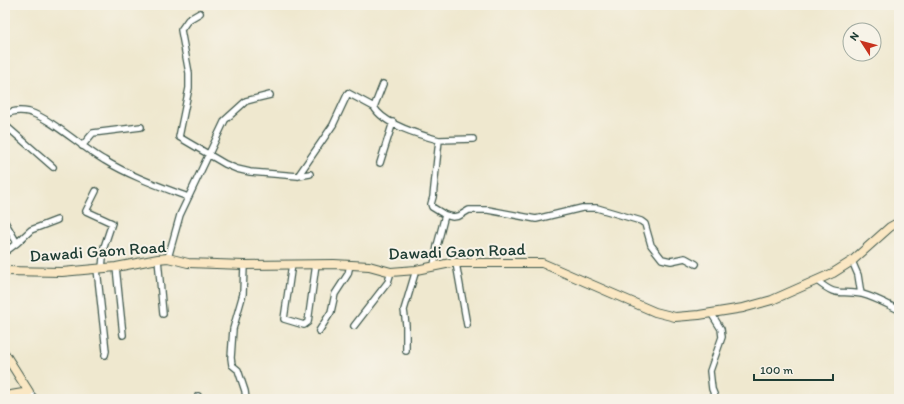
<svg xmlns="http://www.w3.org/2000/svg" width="904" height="404" viewBox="0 0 904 404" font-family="Itim,sans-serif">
	<rect width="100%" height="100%" fill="#f7f3e8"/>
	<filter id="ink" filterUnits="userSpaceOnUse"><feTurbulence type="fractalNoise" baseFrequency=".025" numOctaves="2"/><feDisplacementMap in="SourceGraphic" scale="8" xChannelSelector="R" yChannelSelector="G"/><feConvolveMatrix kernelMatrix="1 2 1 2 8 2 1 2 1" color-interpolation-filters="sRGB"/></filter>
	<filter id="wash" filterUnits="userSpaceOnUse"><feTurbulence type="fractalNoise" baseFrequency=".012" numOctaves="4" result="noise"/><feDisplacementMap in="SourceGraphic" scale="16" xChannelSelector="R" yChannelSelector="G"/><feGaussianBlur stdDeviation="0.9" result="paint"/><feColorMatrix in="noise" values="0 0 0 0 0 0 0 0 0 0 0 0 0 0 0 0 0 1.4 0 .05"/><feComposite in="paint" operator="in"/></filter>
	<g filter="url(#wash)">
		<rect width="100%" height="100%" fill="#efe8cf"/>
	</g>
	<g filter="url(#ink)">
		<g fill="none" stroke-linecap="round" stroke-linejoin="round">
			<defs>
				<path id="street" d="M 200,13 L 188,20 L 181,30 L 189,73 L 189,88 L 179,137 L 225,164 L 237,169 L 250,172 L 298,176 L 310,174
					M 383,84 L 374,107 C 384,125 420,135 439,140 L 433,197 L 431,204 L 432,207 L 445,215 L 437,246 L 434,266
					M 5,115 C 13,110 20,110 29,112 C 52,119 81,147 104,160 C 130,176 159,186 188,197
					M 5,125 L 53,167
					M 439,140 L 473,139
					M 82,146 L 93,133 L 141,127
					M 380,163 L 393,122
					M 298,176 L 333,125 L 348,93 L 374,107
					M 96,191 L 86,211 L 112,223 L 104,247 L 102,268
					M 445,215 L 453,217 L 459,216 L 469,210 L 488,210 L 536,219 L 582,208 L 597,208 L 641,221 L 645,224 L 651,245 L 662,259 L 671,261 L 685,258 L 696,264
					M 5,222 L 17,243 L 5,252
					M 17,243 L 31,230 L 57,220
					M 168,258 L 180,215 L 225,120 L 246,101 L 270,95
					M 158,259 L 163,314
					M 852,261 L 858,275 L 861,294
					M 456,263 L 467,325
					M 292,264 L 284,319 L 304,325 L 308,322 L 316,264
					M 244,265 L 243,294 L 233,329 L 231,358 L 232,365 L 238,370 L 245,391 L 246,399
					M 116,267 L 123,335
					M 97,269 L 106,351 L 105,355
					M 816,280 C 838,298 837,290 862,294 C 874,297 887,304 899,310
					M 711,313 L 721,329 L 722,337 L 710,371 L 712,389 L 716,399
					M 354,326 L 388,282 L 391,272
					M 319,331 L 331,312 L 335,294 L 348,274 L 350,265
					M 406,351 L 406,325 L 404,310 L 416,270
					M 29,392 L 35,399
					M 198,396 L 198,399"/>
				<path id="secondary" d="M 5,271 L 62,272 L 116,267 L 158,259 L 168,258 L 188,263 L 244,265 L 334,264 L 369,266 L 391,272 L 416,270 L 451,263 L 542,263 L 655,312 L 675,317 L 699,315 L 743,308 L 772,300 L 833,273 L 852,261 L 890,227 L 899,222
					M 5,354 L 29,392 L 5,396"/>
			</defs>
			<use href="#street" stroke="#3e574b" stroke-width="8"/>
			<use href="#secondary" stroke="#3e574b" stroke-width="10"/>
			<use href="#street" stroke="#fff" stroke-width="5.5"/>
			<use href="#secondary" stroke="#fae7c3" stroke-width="8"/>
		</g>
	</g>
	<g text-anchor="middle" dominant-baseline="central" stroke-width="4" stroke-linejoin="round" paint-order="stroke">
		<g font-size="17" fill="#1f3d34" stroke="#f7f3e8">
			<text transform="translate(98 251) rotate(-4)">Dawadi Gaon Road</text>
			<text transform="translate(457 251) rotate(-2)">Dawadi Gaon Road</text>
		</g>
	</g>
	<rect width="904" height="404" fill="none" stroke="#f7f3e8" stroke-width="20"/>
	<g transform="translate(862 42) rotate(306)"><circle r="19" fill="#f7f3e8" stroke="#a1aaa0"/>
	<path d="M0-3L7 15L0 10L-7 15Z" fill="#c8321e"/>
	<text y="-6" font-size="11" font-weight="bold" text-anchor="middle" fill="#1f3d34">N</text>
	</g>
	<path d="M754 374v6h79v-6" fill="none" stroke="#1f3d34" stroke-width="2"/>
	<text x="760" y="374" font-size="12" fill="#1f3d34" stroke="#f7f3e8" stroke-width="3" paint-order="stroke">100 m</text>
</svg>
